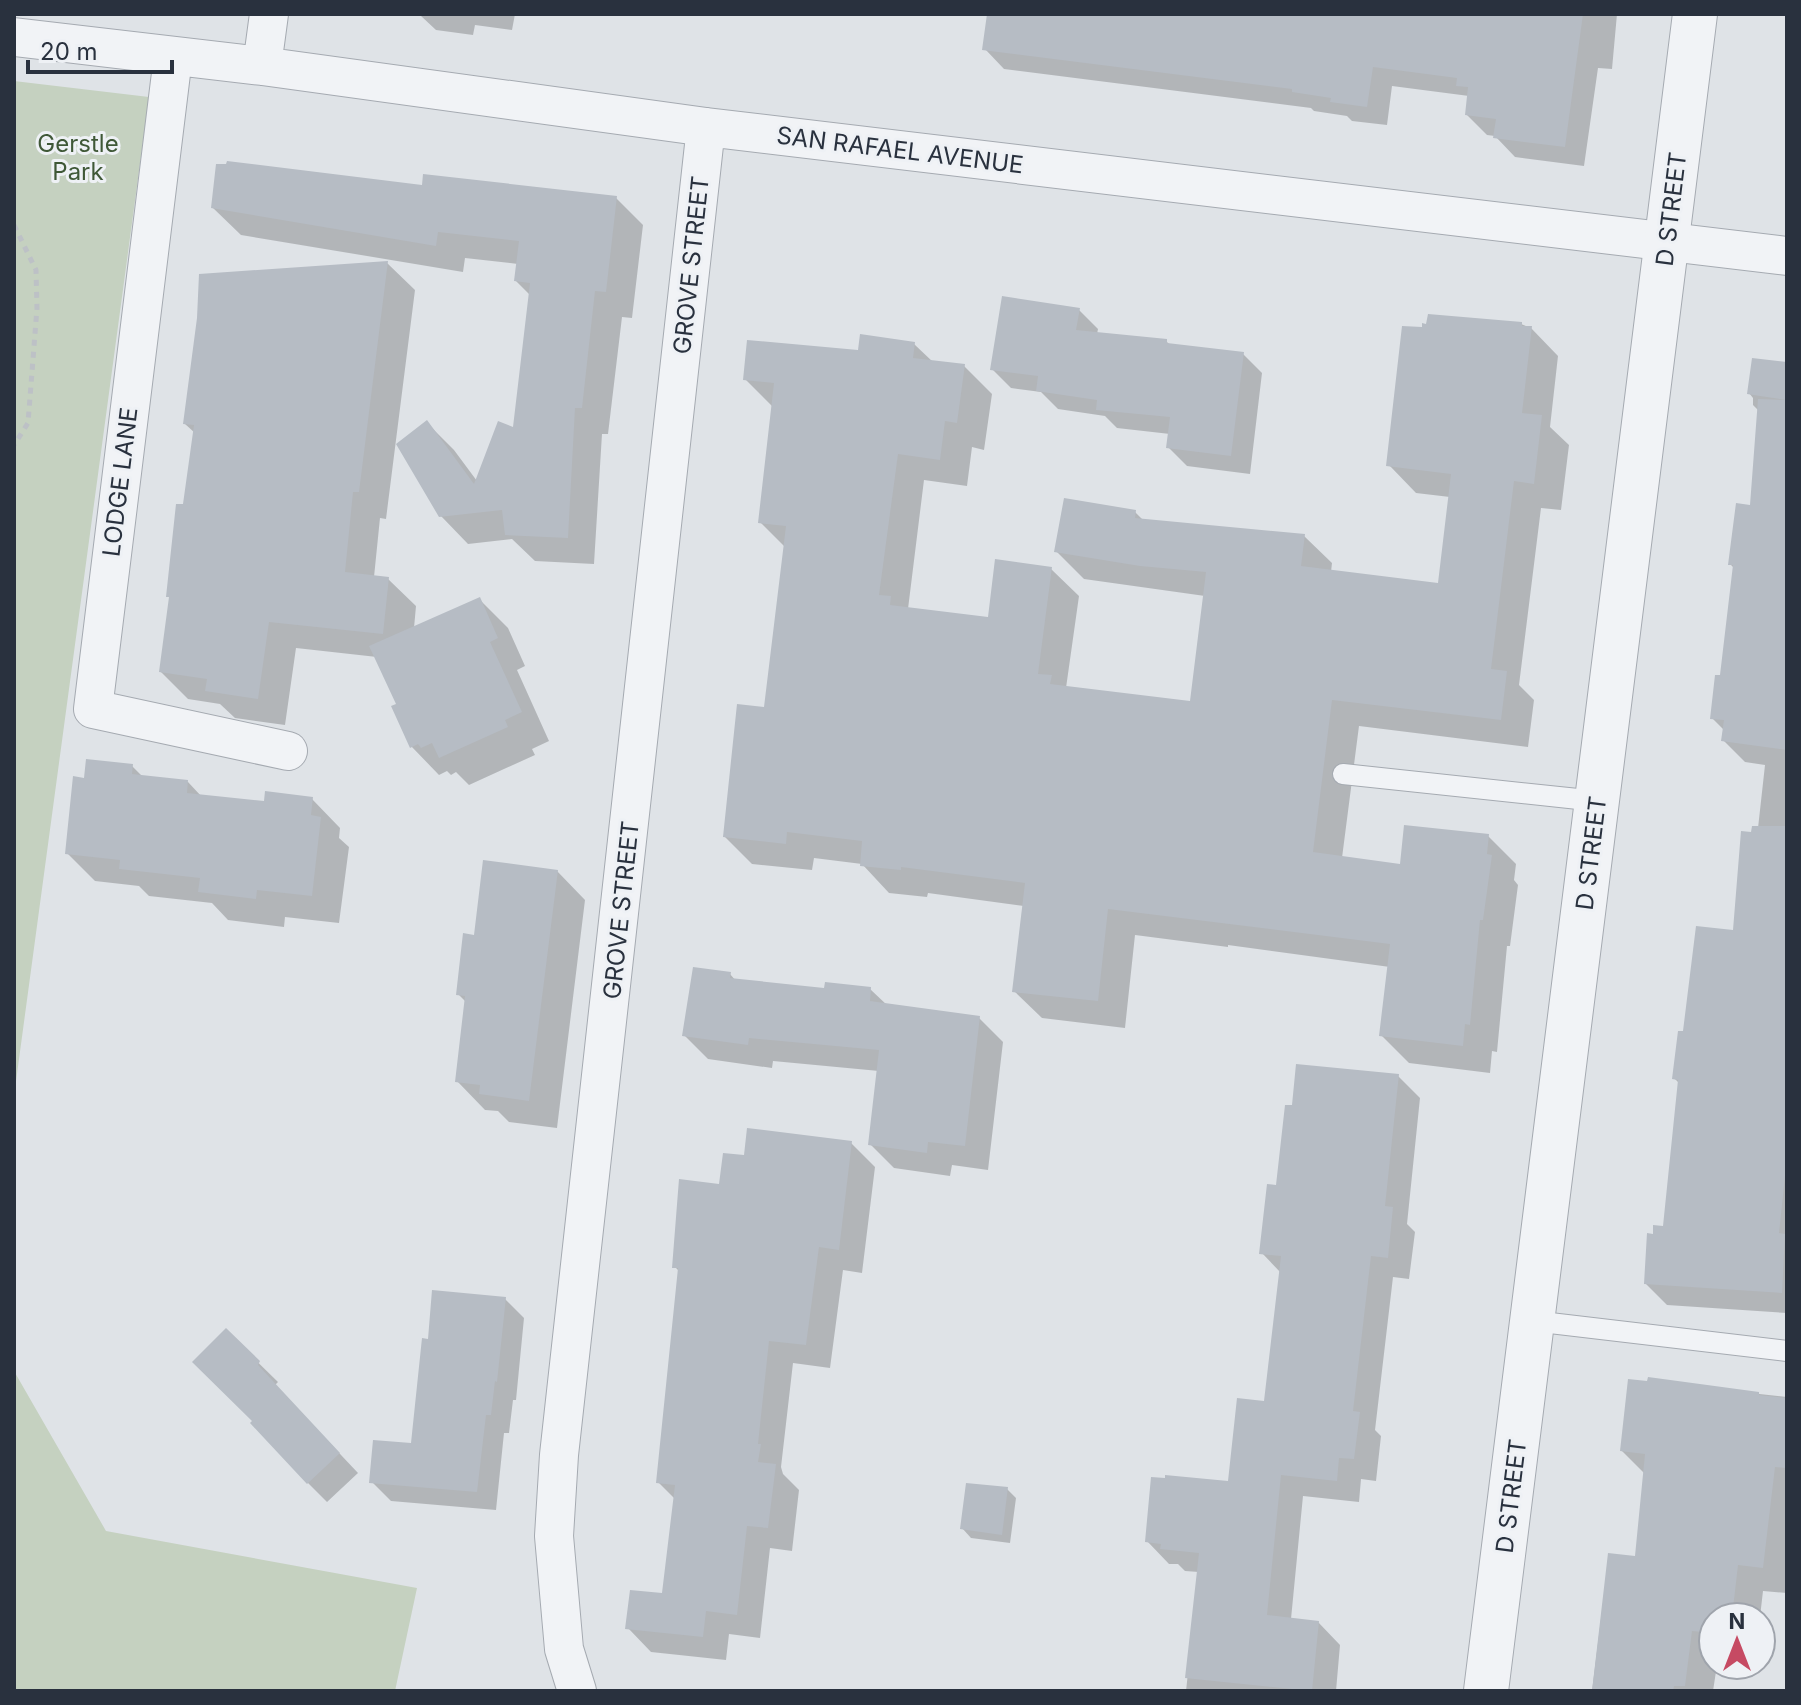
<svg xmlns="http://www.w3.org/2000/svg" width="1801" height="1705" viewBox="0 0 1801 1705" font-family="Inter,sans-serif">
	<rect width="100%" height="100%" fill="#dfe3e7"/>
	<path fill="#c5d1c0" d="M 14,81 L 149,97 L 14,1096 Z
		M 14,1371 L 106,1531 L 417,1588 L 395,1691 L 14,1691 Z"/>
	<path fill="#0003" d="M 408,14 L 515,14 L 512,30 L 475,25 L 473,35 L 436,30 L 421,16 Z
		M 989,14 L 1617,14 L 1612,69 L 1598,68 L 1584,166 L 1515,157 L 1495,136 L 1487,135 L 1467,115 L 1469,96 L 1392,86 L 1387,125 L 1352,121 L 1347,116 L 1314,111 L 1311,108 L 1004,69 L 985,49 Z
		M 423,187 L 616,198 L 643,225 L 632,318 L 622,317 L 608,434 L 602,434 L 594,564 L 535,561 L 512,539 L 468,544 L 441,516 L 427,423 L 454,450 L 477,481 L 515,429 L 530,295 L 516,281 L 518,264 L 465,258 L 463,272 L 241,235 L 213,208 Z
		M 387,263 L 415,290 L 386,519 L 380,518 L 374,577 L 388,579 L 416,606 L 414,628 L 479,599 L 508,628 L 525,666 L 517,670 L 549,741 L 532,749 L 535,755 L 469,785 L 456,772 L 451,775 L 447,771 L 439,775 L 411,746 L 399,706 L 377,657 L 296,648 L 285,725 L 235,718 L 220,704 L 188,699 L 161,672 L 171,600 L 168,596 L 185,507 L 195,433 L 185,424 Z
		M 1079,310 L 1098,329 L 1097,334 L 1166,341 L 1170,345 L 1243,354 L 1262,373 L 1250,474 L 1187,466 L 1168,447 L 1170,434 L 1117,428 L 1105,416 L 1058,409 L 1041,392 L 1011,388 L 992,369 Z
		M 1521,324 L 1531,328 L 1558,356 L 1550,427 L 1569,445 L 1561,510 L 1541,508 L 1519,685 L 1534,700 L 1528,747 L 1359,726 L 1342,858 L 1401,866 L 1488,836 L 1516,864 L 1514,880 L 1518,885 L 1510,946 L 1507,946 L 1497,1052 L 1492,1051 L 1490,1073 L 1409,1063 L 1382,1036 L 1390,967 L 1228,945 L 1228,947 L 1135,935 L 1125,1028 L 1042,1018 L 1014,991 L 1024,906 L 928,893 L 927,897 L 889,893 L 862,864 L 814,858 L 812,870 L 752,864 L 725,837 L 766,710 L 785,547 L 760,522 L 773,407 L 745,379 L 860,352 L 914,344 L 933,362 L 964,366 L 992,394 L 984,450 L 972,447 L 967,486 L 924,480 L 908,609 L 989,619 L 1051,569 L 1079,596 L 1066,688 L 1192,704 L 1205,596 L 1084,579 L 1056,551 L 1135,512 L 1144,521 L 1304,536 L 1332,563 L 1331,572 L 1440,585 L 1450,497 L 1416,493 L 1389,465 Z
		M 1787,364 L 1787,1313 L 1667,1305 L 1646,1284 L 1654,1236 L 1665,1228 L 1680,1084 L 1674,1078 L 1684,1034 L 1734,933 L 1753,834 L 1758,828 L 1765,765 L 1745,762 L 1723,740 L 1725,731 L 1712,718 L 1722,677 L 1734,568 L 1730,564 L 1752,507 L 1759,411 L 1753,405 L 1753,398 L 1749,393 Z
		M 132,766 L 143,777 L 188,782 L 202,797 L 266,804 L 312,799 L 340,828 L 339,838 L 349,847 L 339,923 L 285,917 L 284,927 L 228,920 L 212,903 L 149,896 L 139,886 L 95,881 L 67,853 L 85,780 Z
		M 557,871 L 585,900 L 557,1128 L 509,1122 L 498,1111 L 485,1110 L 457,1081 L 466,1002 L 458,994 L 476,937 Z
		M 730,974 L 736,981 L 826,990 L 870,989 L 888,1006 L 979,1018 L 1003,1042 L 988,1170 L 952,1165 L 950,1176 L 894,1168 L 870,1144 L 879,1071 L 773,1061 L 772,1068 L 708,1059 L 684,1035 Z
		M 1398,1076 L 1420,1098 L 1407,1224 L 1415,1232 L 1409,1279 L 1393,1277 L 1375,1430 L 1381,1436 L 1376,1481 L 1361,1479 L 1359,1502 L 1303,1496 L 1291,1619 L 1318,1622 L 1340,1645 L 1336,1691 L 1186,1691 L 1199,1572 L 1185,1571 L 1178,1564 L 1169,1564 L 1147,1541 L 1229,1484 L 1266,1404 L 1281,1273 L 1262,1253 L 1278,1187 Z
		M 851,1143 L 875,1167 L 862,1273 L 843,1270 L 830,1368 L 793,1363 L 781,1467 L 783,1474 L 799,1490 L 792,1551 L 770,1548 L 760,1638 L 729,1634 L 726,1660 L 651,1652 L 628,1628 L 663,1595 L 675,1499 L 658,1482 L 680,1272 L 675,1267 L 721,1186 L 745,1157 Z
		M 505,1299 L 524,1318 L 516,1400 L 513,1400 L 509,1433 L 504,1433 L 496,1510 L 391,1501 L 372,1482 L 413,1446 L 430,1341 Z
		M 226,1331 L 278,1382 L 275,1385 L 358,1473 L 327,1502 L 308,1483 Z
		M 1686,1386 L 1787,1397 L 1787,1593 L 1763,1591 L 1760,1617 L 1713,1617 L 1713,1665 L 1717,1665 L 1713,1691 L 1592,1691 L 1609,1555 L 1637,1559 L 1645,1474 L 1622,1451 Z
		M 1007,1489 L 1016,1498 L 1010,1543 L 971,1538 L 962,1528 Z"/>
	<path fill="#b6bcc4" d="M 987,14 L 1583,14 L 1565,147 L 1493,138 L 1496,119 L 1465,115 L 1468,87 L 1456,86 L 1457,78 L 1373,67 L 1367,107 L 1330,102 L 1331,98 L 1292,92 L 1292,89 L 982,50 Z
		M 227,161 L 422,185 L 423,174 L 617,196 L 606,292 L 595,291 L 582,408 L 575,408 L 568,538 L 505,535 L 502,510 L 439,517 L 396,444 L 427,420 L 474,484 L 498,421 L 513,427 L 530,283 L 514,281 L 519,241 L 438,232 L 436,246 L 211,208 L 216,164 L 226,164 Z
		M 388,261 L 359,492 L 353,492 L 345,572 L 389,577 L 383,634 L 269,622 L 258,699 L 205,691 L 207,679 L 159,672 L 169,597 L 166,597 L 176,504 L 183,504 L 194,425 L 183,424 L 197,318 L 199,274 Z
		M 1002,296 L 1080,308 L 1076,330 L 1167,339 L 1167,343 L 1244,352 L 1231,456 L 1166,448 L 1170,417 L 1096,410 L 1097,400 L 1036,391 L 1038,376 L 990,370 Z
		M 1428,314 L 1522,322 L 1522,326 L 1532,326 L 1522,413 L 1542,415 L 1534,484 L 1514,481 L 1491,669 L 1507,671 L 1501,720 L 1332,700 L 1313,852 L 1400,864 L 1404,825 L 1489,834 L 1487,854 L 1492,855 L 1483,920 L 1480,920 L 1470,1025 L 1465,1024 L 1463,1046 L 1379,1036 L 1390,944 L 1108,909 L 1098,1001 L 1012,992 L 1025,883 L 901,867 L 901,870 L 860,866 L 862,841 L 787,832 L 786,844 L 723,837 L 737,704 L 764,707 L 786,526 L 758,523 L 774,383 L 743,380 L 747,340 L 858,350 L 860,334 L 915,342 L 913,358 L 965,364 L 957,423 L 945,421 L 940,460 L 898,454 L 879,595 L 891,596 L 890,605 L 988,617 L 995,559 L 1052,567 L 1038,674 L 1052,675 L 1050,684 L 1190,701 L 1206,572 L 1140,566 L 1054,552 L 1064,498 L 1136,510 L 1135,518 L 1305,534 L 1301,566 L 1438,583 L 1451,474 L 1386,466 L 1402,326 L 1422,327 L 1422,323 L 1426,324 Z
		M 1752,358 L 1787,362 L 1787,400 L 1747,394 Z
		M 1758,399 L 1787,400 L 1787,750 L 1721,741 L 1724,720 L 1710,719 L 1715,675 L 1720,675 L 1733,565 L 1728,565 L 1736,503 L 1750,505 Z
		M 480,597 L 498,638 L 490,642 L 522,712 L 505,720 L 508,727 L 439,758 L 432,743 L 421,748 L 418,744 L 410,748 L 391,706 L 396,704 L 369,646 Z
		M 86,759 L 133,764 L 132,774 L 188,780 L 187,793 L 264,801 L 265,791 L 313,797 L 311,815 L 321,817 L 312,896 L 257,890 L 256,899 L 198,892 L 200,878 L 119,869 L 120,860 L 65,854 L 73,776 L 84,778 Z
		M 1752,826 L 1787,826 L 1787,1157 L 1779,1233 L 1785,1234 L 1782,1293 L 1644,1284 L 1647,1233 L 1653,1234 L 1653,1225 L 1663,1226 L 1678,1080 L 1672,1079 L 1678,1031 L 1683,1031 L 1696,926 L 1733,930 L 1741,831 L 1751,832 Z
		M 483,860 L 558,870 L 529,1101 L 479,1094 L 480,1085 L 455,1082 L 465,996 L 456,995 L 463,933 L 474,935 Z
		M 693,967 L 731,972 L 730,978 L 824,988 L 825,982 L 871,987 L 870,1001 L 980,1016 L 965,1146 L 928,1142 L 927,1153 L 868,1145 L 879,1050 L 749,1038 L 748,1045 L 682,1036 Z
		M 1296,1064 L 1399,1074 L 1385,1206 L 1393,1207 L 1388,1258 L 1371,1256 L 1353,1411 L 1360,1412 L 1354,1459 L 1339,1458 L 1337,1481 L 1281,1475 L 1267,1615 L 1319,1621 L 1312,1691 L 1185,1678 L 1199,1553 L 1160,1549 L 1161,1544 L 1145,1542 L 1151,1477 L 1165,1478 L 1165,1475 L 1228,1481 L 1237,1398 L 1264,1401 L 1281,1256 L 1259,1254 L 1267,1184 L 1276,1185 L 1285,1105 L 1292,1105 Z
		M 747,1128 L 852,1141 L 839,1250 L 819,1247 L 806,1345 L 769,1341 L 758,1444 L 761,1444 L 758,1462 L 776,1464 L 768,1528 L 747,1526 L 737,1615 L 706,1611 L 703,1637 L 625,1629 L 630,1590 L 662,1593 L 675,1485 L 656,1483 L 678,1268 L 672,1268 L 679,1179 L 719,1184 L 723,1153 L 744,1155 Z
		M 432,1290 L 506,1297 L 497,1382 L 495,1381 L 491,1415 L 486,1415 L 477,1492 L 369,1483 L 373,1440 L 411,1443 L 422,1338 L 428,1339 Z
		M 226,1328 L 260,1361 L 258,1365 L 340,1453 L 307,1484 L 250,1423 L 252,1421 L 192,1362 Z
		M 1648,1377 L 1759,1392 L 1759,1395 L 1787,1398 L 1787,1468 L 1775,1467 L 1763,1568 L 1738,1565 L 1732,1617 L 1713,1617 L 1713,1633 L 1692,1631 L 1685,1686 L 1674,1686 L 1673,1691 L 1592,1691 L 1608,1553 L 1635,1556 L 1645,1454 L 1620,1451 L 1628,1379 L 1647,1381 Z
		M 966,1483 L 1008,1487 L 1002,1535 L 960,1529 Z"/>
	<g fill="none" stroke-linecap="round" stroke-linejoin="round">
		<defs>
			<path id="service" d="M 1343,774 L 1597,801
				M 1533,1321 L 1787,1351"/>
			<path id="minor" d="M 14,37 L 262,66 L 706,127 L 1787,256
				M 173,57 L 93,709 L 288,751
				M 262,66 L 269,14
				M 577,1691 L 564,1649 L 554,1536 L 559,1455 L 706,127"/>
			<path id="tertiary" d="M 1486,1691 L 1695,14"/>
		</defs>
		<use href="#service" stroke="#a5aab1" stroke-width="22"/>
		<use href="#minor" stroke="#a5aab1" stroke-width="40"/>
		<use href="#tertiary" stroke="#a5aab1" stroke-width="46"/>
		<path stroke="#bdc1c6" stroke-width="5" stroke-dasharray="6 6" stroke-linecap="butt" d="M 14,225 L 36,270 L 37,308 L 28,423 L 14,445"/>
		<use href="#service" stroke="#f1f3f6" stroke-width="20"/>
		<use href="#minor" stroke="#f1f3f6" stroke-width="38"/>
		<use href="#tertiary" stroke="#f1f3f6" stroke-width="44"/>
	</g>
	<g text-anchor="middle" dominant-baseline="central" stroke-width="6" stroke-linejoin="round" paint-order="stroke">
		<g font-size="24" fill="#3f5837" stroke="#eef1f5">
			<text x="78" y="143">Gerstle<tspan x="78" dy="28">Park</tspan></text>
		</g>
		<g font-size="24" fill="#29313e" stroke="#eef1f5">
			<text transform="translate(900 150) rotate(7)">SAN RAFAEL AVENUE</text>
			<text transform="translate(1671 209) rotate(-83)">D STREET</text>
			<text transform="translate(691 265) rotate(-84)">GROVE STREET</text>
			<text transform="translate(120 482) rotate(-83)">LODGE LANE</text>
			<text transform="translate(1591 853) rotate(-83)">D STREET</text>
			<text transform="translate(621 910) rotate(-84)">GROVE STREET</text>
			<text transform="translate(1511 1496) rotate(-83)">D STREET</text>
		</g>
	</g>
	<rect width="1801" height="1705" fill="none" stroke="#29313e" stroke-width="32"/>
	<g transform="translate(1737 1641)"><circle r="38" fill="#eef1f5" stroke="#9fa4ac" stroke-width="2"/>
	<path d="M0-6L14 30L0 20L-14 30Z" fill="#c64a63"/>
	<text y="-12" font-size="22" font-weight="bold" text-anchor="middle" fill="#29313e">N</text>
	</g>
	<path d="M28 60v12h144v-12" fill="none" stroke="#29313e" stroke-width="4"/>
	<text x="40" y="60" font-size="24" fill="#29313e" stroke="#eef1f5" stroke-width="6" paint-order="stroke">20 m</text>
</svg>
